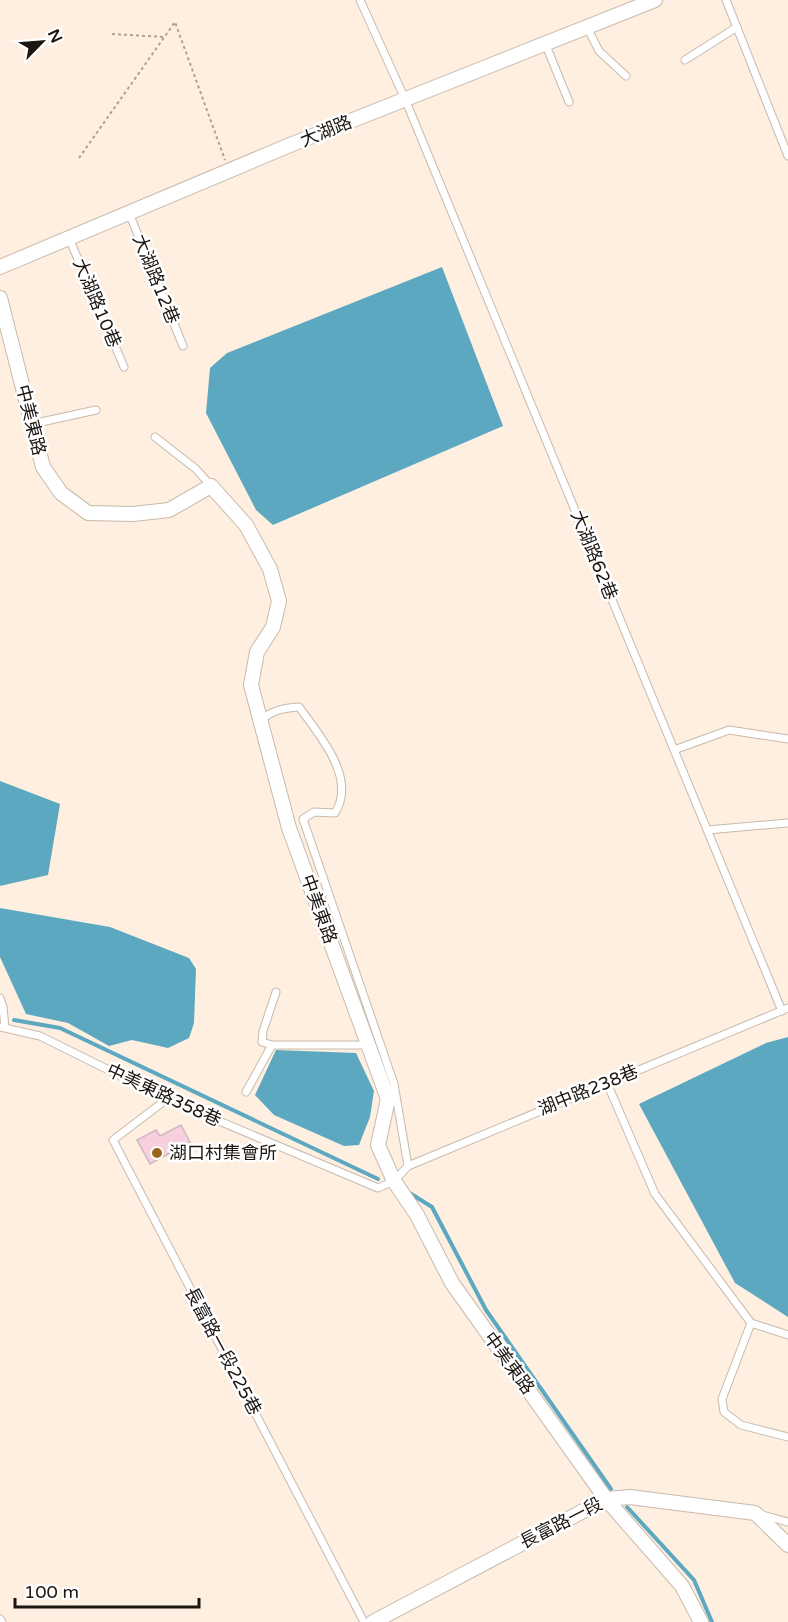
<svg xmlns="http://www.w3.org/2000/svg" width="788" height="1622" viewBox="0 0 788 1622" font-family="'Varela Round','Noto Sans TC',sans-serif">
	<rect width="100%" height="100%" fill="#feefe0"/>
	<path fill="#5ba8c0" d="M 442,267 L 503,426 L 273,525 L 256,510 L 206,413 L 210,368 L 227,353 Z
		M 0,781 L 60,804 L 48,875 L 0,886 Z
		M 0,908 L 110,927 L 189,958 L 196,969 L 194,1023 L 189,1038 L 168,1048 L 132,1040 L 109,1046 L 68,1023 L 26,1014 L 0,957 Z
		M 788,1037 L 788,1317 L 735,1283 L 639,1104 L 766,1043 Z
		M 276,1050 L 356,1053 L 374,1091 L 370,1117 L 359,1145 L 344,1146 L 274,1115 L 255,1095 Z"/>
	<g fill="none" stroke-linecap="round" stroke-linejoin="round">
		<path stroke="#5ba8c0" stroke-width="4" d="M 14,1020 L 60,1028 L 378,1179
			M 408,1192 L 432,1207 L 486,1310 L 611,1489
			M 627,1507 L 694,1580 L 712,1622"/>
	</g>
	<path fill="#f8cfde" stroke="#ceb9c1" stroke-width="1.5" d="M 181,1125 L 190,1142 L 150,1164 L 137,1140 L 156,1130 L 160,1136 Z"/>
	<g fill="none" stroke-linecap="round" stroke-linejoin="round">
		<defs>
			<path id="service" d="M 360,0 L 405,99 L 782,1011
				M 726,0 L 788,156
				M 587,27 L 599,51 L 626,76
				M 545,43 L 569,102
				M 685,60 L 737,27
				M 129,213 L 183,346
				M 69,238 L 124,367
				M 32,424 L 96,410
				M 155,437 L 196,469 L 211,486
				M 260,721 C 272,710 284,708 299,707 C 320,736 357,778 335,813 L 314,812 L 303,819 L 394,1084 L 408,1166
				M 674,750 L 729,730 L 788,739
				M 707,830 L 788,823
				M 0,998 L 3,1007 L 5,1028
				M 0,1027 L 40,1036 L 167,1099 L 378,1188 L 394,1181 L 408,1166 L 788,1008
				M 272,1045 L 262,1042 L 263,1031 L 276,992
				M 607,1083 L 655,1194 L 751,1323 L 788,1335
				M 246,1092 L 272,1045 L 369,1045
				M 167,1099 L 113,1140 L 364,1622
				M 751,1323 L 722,1399 L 724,1412 L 741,1425 L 788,1437
				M 762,1515 L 788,1522
				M 0,1619 L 2,1622"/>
			<path id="minor" d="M 0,267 L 290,145 L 655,0
				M 0,298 L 43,467 L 61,493 L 88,513 L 133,514 L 169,510 L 211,486 L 246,525 L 270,569 L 279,601 L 273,627 L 257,652 L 251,685 L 289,828 L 388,1099 L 378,1145 L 394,1181 L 417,1215 L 452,1283 L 606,1499 L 682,1586 L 701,1622
				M 373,1622 L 606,1499 L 630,1497 L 755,1513 L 788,1545"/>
		</defs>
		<use href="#service" stroke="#c8baac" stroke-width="9"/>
		<use href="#minor" stroke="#c8baac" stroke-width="16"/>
		<path stroke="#ada196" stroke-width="2" stroke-dasharray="3 3" stroke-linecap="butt" d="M 112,34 L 164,37
			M 79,158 L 175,22 L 225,160"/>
		<use href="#service" stroke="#fff" stroke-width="7"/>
		<use href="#minor" stroke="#fff" stroke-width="14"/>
	</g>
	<circle fill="#976618" stroke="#fff" stroke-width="2" cx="157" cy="1153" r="6"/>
	<g text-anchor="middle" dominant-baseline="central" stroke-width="5" stroke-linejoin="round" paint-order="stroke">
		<g font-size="18" fill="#1c1612" stroke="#fff">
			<text transform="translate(326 131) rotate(-22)">大湖路</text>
			<text transform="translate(156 279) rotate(68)">大湖路12巷</text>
			<text transform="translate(97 303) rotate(67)">大湖路10巷</text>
			<text transform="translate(31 420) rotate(76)">中美東路</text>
			<text transform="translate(594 555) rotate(68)">大湖路62巷</text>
			<text transform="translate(319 909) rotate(70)">中美東路</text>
			<text transform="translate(588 1090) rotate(-22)">湖中路238巷</text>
			<text transform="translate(164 1095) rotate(25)">中美東路358巷</text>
			<text transform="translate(223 1351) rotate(62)">長富路一段225巷</text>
			<text transform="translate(509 1363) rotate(54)">中美東路</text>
			<text transform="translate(561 1523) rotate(-27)">長富路一段</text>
		</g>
		<g font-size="18" fill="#1c1612" stroke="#fff" text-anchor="start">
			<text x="169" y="1153">湖口村集會所</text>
		</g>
	</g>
	<g transform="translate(42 42) rotate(65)" stroke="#ffffff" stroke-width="4.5" paint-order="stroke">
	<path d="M0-4.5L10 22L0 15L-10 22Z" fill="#1c1612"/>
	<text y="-9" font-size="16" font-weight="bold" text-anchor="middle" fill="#1c1612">N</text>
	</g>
	<path d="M15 1598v9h184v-9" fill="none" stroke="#1c1612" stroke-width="3"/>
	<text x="24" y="1598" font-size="18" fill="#1c1612" stroke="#ffffff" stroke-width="4.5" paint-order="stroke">100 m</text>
</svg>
